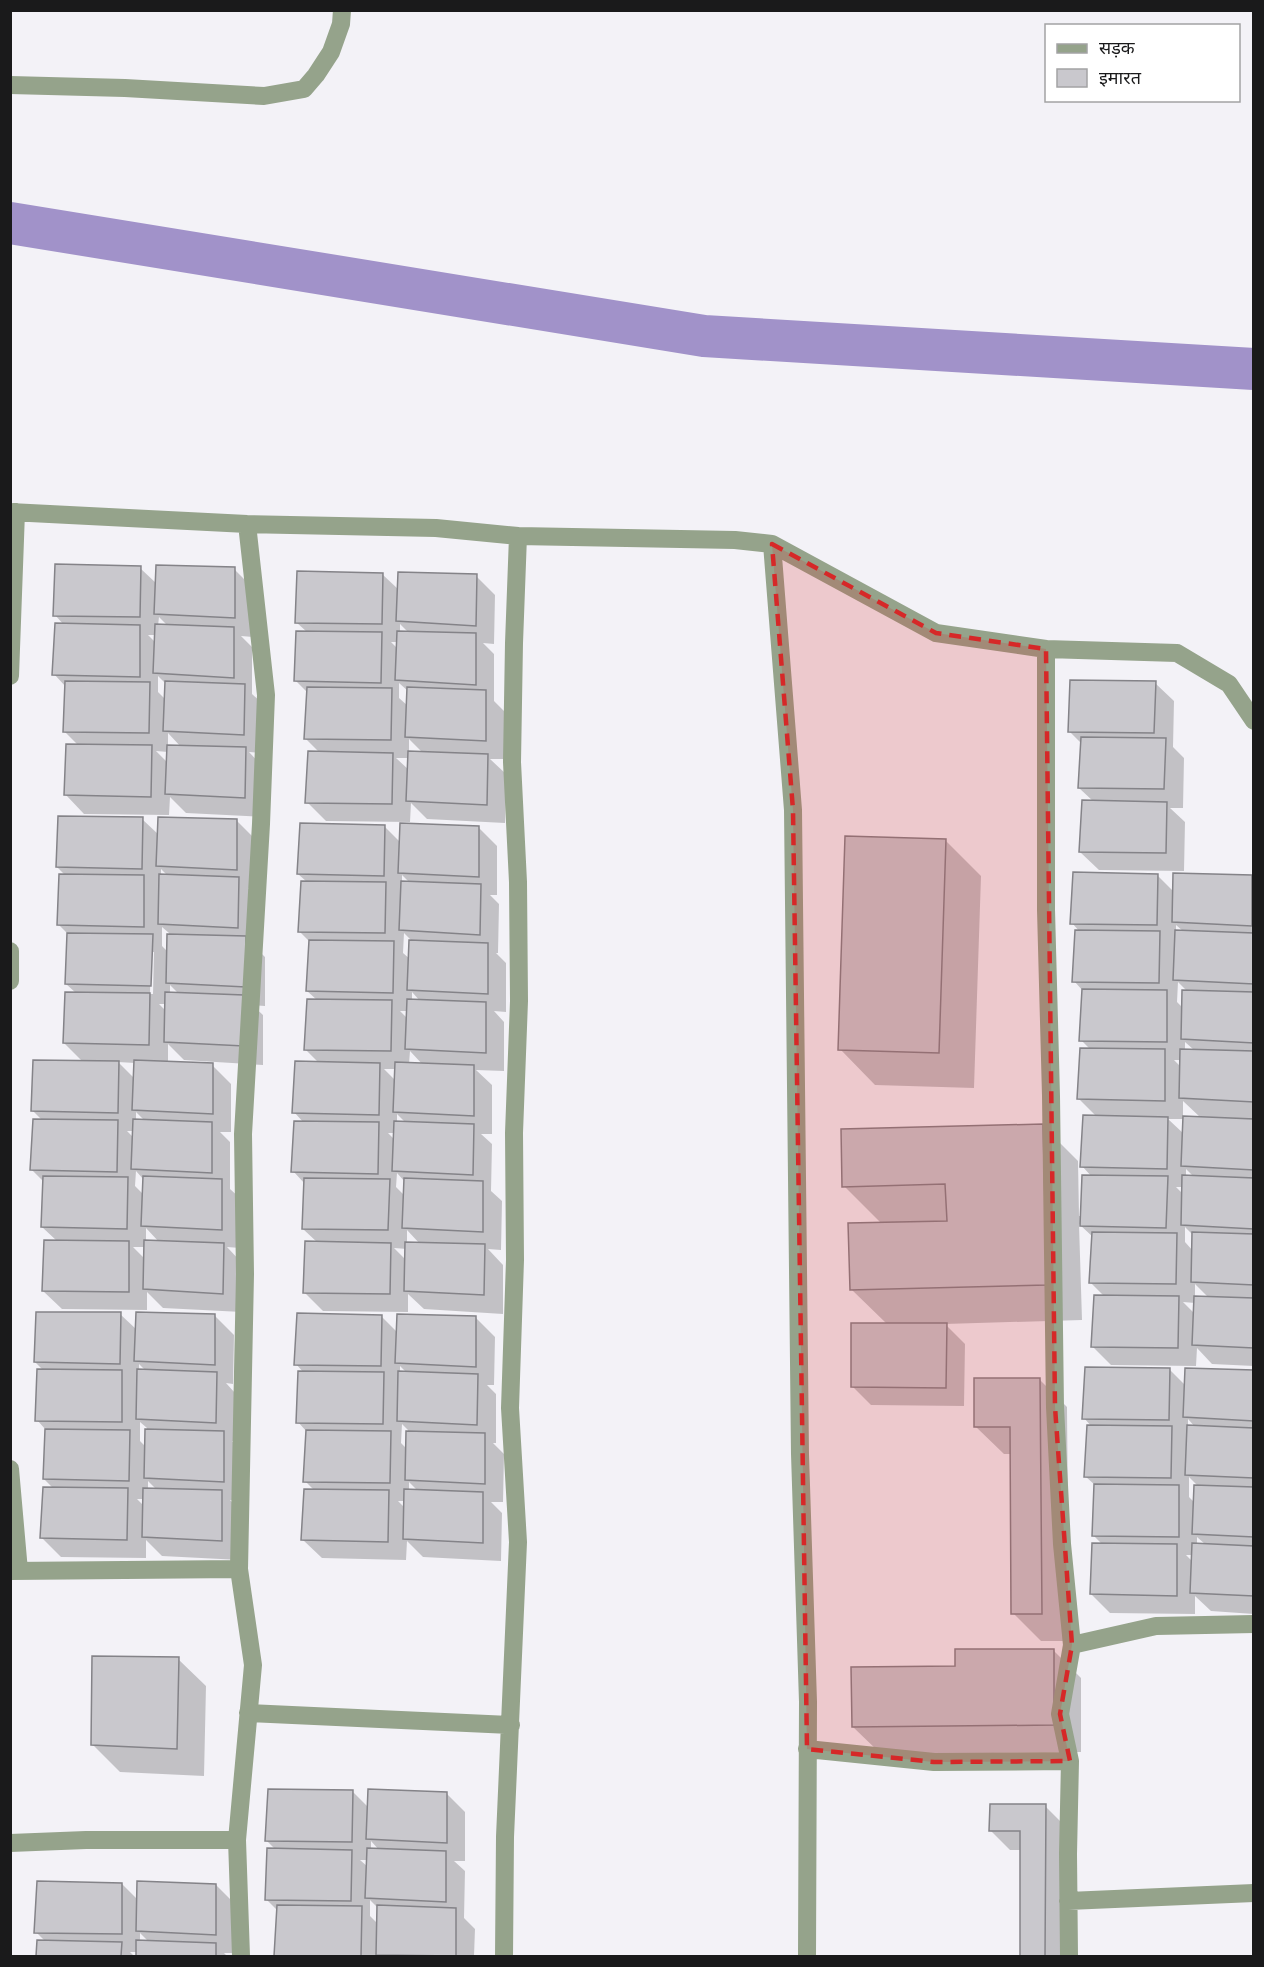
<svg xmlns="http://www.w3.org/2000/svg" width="1264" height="1967" viewBox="0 0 1264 1967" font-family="Roboto,'Noto Sans Devanagari',sans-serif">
	<rect width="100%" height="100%" fill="#f3f2f7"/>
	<path fill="#0003" fill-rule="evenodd" d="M 140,568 L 157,584 L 234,569 L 253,588 L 253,637 L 241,636 L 252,647 L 252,694 L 263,704 L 262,753 L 249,752 L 264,768 L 264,817 L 186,813 L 170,797 L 169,815 L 84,814 L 66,795 L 79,746 L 64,731 L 66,687 L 54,674 L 64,625 L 55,615 ZM 159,617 L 168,626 L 158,626 ZM 148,635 L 156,635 L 156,643 ZM 158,676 L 166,684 L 166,700 L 158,692 ZM 168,733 L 181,747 L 168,746 ZM 156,751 L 168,752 L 168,763 Z
		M 382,574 L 399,590 L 476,576 L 495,595 L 494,644 L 483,643 L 494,654 L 494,701 L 504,711 L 504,759 L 490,759 L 506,774 L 505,823 L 427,819 L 411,803 L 410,822 L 326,821 L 307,802 L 320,753 L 305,738 L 308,693 L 296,681 L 307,632 L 296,622 ZM 400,624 L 409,633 L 400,632 ZM 391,642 L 398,642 L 398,649 ZM 399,683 L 408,691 L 408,706 L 399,698 ZM 409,739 L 423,753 L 409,753 ZM 396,758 L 409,758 L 409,770 Z
		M 1155,683 L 1174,701 L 1173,747 L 1184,758 L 1183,808 L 1170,808 L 1185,822 L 1184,871 L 1099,870 L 1080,852 L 1094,802 L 1079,788 L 1082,744 L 1069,731 Z
		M 142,819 L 159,835 L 237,821 L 256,840 L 255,889 L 248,888 L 257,897 L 254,946 L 265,957 L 265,1006 L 252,1005 L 263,1015 L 263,1065 L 184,1060 L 168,1044 L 168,1063 L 212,1065 L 231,1084 L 231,1132 L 220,1132 L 230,1142 L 230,1189 L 241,1199 L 240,1248 L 227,1247 L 242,1263 L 242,1312 L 163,1308 L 147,1292 L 147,1310 L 62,1309 L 43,1291 L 57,1241 L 42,1227 L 44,1182 L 32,1170 L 42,1120 L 33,1111 L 83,1062 L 64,1043 L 76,993 L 66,984 L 68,934 L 59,925 L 66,876 L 57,867 ZM 161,869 L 168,876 L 161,876 ZM 162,927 L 169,933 L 168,952 L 162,946 ZM 151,952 L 154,952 L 153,994 L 150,994 ZM 170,985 L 179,994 L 170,994 ZM 159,1004 L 166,1004 L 166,1011 ZM 118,1062 L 135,1063 L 135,1079 ZM 136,1112 L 145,1121 L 136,1121 ZM 127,1131 L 134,1131 L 134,1138 ZM 136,1171 L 144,1180 L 144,1195 L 135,1186 ZM 146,1228 L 159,1242 L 146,1241 ZM 133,1247 L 146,1247 L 145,1259 Z
		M 384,826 L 401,843 L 478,827 L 497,846 L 497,895 L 490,895 L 499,904 L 498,953 L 496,953 L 506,963 L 506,1012 L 494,1011 L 504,1022 L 504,1071 L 476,1070 L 492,1085 L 492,1134 L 481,1134 L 492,1144 L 491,1191 L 502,1201 L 501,1250 L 488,1249 L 503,1265 L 503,1314 L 424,1309 L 408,1294 L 408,1312 L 323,1311 L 304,1292 L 318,1243 L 303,1229 L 305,1184 L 293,1171 L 304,1123 L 294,1112 L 319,1063 L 305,1049 L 317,1000 L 307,991 L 310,942 L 300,932 L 307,882 L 298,874 ZM 402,875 L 410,883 L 402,882 ZM 404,933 L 413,942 L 410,959 L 403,953 ZM 412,992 L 420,1001 L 412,1001 ZM 400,1011 L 408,1011 L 407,1018 ZM 410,1051 L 423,1065 L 409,1064 ZM 384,1069 L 396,1069 L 396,1081 ZM 397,1114 L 406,1123 L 397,1123 ZM 388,1133 L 395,1133 L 395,1140 ZM 397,1173 L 405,1182 L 405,1196 L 396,1187 ZM 407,1230 L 420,1244 L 407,1243 ZM 394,1248 L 407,1249 L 406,1260 Z
		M 946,841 L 981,876 L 974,1088 L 875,1085 L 840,1049 Z
		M 1158,876 L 1174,892 L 1252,877 L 1254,879 L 1254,1366 L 1212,1364 L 1197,1348 L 1196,1366 L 1111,1365 L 1092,1346 L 1105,1297 L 1091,1283 L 1094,1238 L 1079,1224 L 1082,1320 L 945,1324 L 965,1344 L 964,1406 L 871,1405 L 852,1386 L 887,1324 L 852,1290 L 882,1224 L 844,1186 L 1042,1125 L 1078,1161 L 1079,1216 L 1082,1216 L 1092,1177 L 1082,1166 L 1097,1117 L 1079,1099 L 1091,1050 L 1081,1040 L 1084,992 L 1074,981 L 1080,932 L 1072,923 ZM 1176,925 L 1184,932 L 1176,932 ZM 1178,982 L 1187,991 L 1183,1008 L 1177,1002 ZM 1185,1042 L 1194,1050 L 1185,1050 ZM 1174,1060 L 1181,1060 L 1181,1067 ZM 1183,1101 L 1201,1118 L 1183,1118 ZM 1168,1119 L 1184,1119 L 1184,1134 ZM 1186,1169 L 1194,1177 L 1186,1177 ZM 1176,1187 L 1184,1187 L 1183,1194 ZM 1185,1227 L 1194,1236 L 1193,1251 L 1185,1242 ZM 1195,1284 L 1209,1298 L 1195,1297 ZM 1183,1302 L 1195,1303 L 1195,1314 Z
		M 120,1314 L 137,1330 L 215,1316 L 234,1335 L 233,1384 L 226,1383 L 235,1393 L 235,1441 L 232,1441 L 243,1452 L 242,1501 L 230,1500 L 241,1511 L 240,1560 L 162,1556 L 146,1540 L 146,1558 L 61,1557 L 42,1538 L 54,1489 L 44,1479 L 46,1430 L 37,1420 L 44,1371 L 35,1362 ZM 139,1364 L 146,1371 L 139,1371 ZM 140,1422 L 147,1428 L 146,1447 L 140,1441 ZM 148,1481 L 157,1490 L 148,1489 ZM 137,1499 L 144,1499 L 144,1506 Z
		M 381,1316 L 398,1333 L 476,1318 L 495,1337 L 494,1385 L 487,1385 L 496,1394 L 496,1443 L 493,1443 L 504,1454 L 503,1502 L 491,1502 L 502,1513 L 501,1561 L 423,1557 L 407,1541 L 406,1560 L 322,1558 L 303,1540 L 315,1491 L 305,1481 L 307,1432 L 298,1422 L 304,1373 L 296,1364 ZM 400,1366 L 407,1373 L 400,1373 ZM 402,1424 L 408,1430 L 407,1449 L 401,1443 ZM 409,1482 L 418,1491 L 409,1491 ZM 398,1501 L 405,1501 L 405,1508 Z
		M 1170,1370 L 1186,1386 L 1254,1371 L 1254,1614 L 1211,1611 L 1195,1596 L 1195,1614 L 1110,1613 L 1091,1594 L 1103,1545 L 1093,1535 L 1096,1486 L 1085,1476 L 1092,1427 L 1084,1418 ZM 1188,1419 L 1195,1427 L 1188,1427 ZM 1189,1477 L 1198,1486 L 1195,1503 L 1189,1497 ZM 1197,1537 L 1206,1545 L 1197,1545 ZM 1186,1555 L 1193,1555 L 1193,1562 Z
		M 1039,1379 L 1067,1407 L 1069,1641 L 1041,1641 L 1013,1613 L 1011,1454 L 1004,1454 L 976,1427 Z
		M 1053,1650 L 1081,1678 L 1081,1752 L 881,1754 L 853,1727 L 956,1668 Z
		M 178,1659 L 206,1686 L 204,1776 L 120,1772 L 92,1744 Z
		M 352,1791 L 369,1808 L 446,1793 L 465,1812 L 465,1861 L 454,1861 L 465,1871 L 464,1918 L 475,1929 L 474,1956 L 276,1956 L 278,1911 L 266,1899 L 276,1850 L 266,1840 ZM 371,1841 L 379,1850 L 371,1850 ZM 360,1860 L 368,1860 L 368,1867 ZM 370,1900 L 379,1909 L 378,1924 L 370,1916 Z
		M 1045,1806 L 1064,1825 L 1064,1956 L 1022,1956 L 1021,1850 L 1010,1850 L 991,1831 Z
		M 122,1884 L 138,1900 L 216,1885 L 235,1904 L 235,1953 L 224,1953 L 227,1956 L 137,1956 L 138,1952 L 130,1952 L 134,1956 L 37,1956 L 38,1942 L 46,1942 L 36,1932 ZM 140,1933 L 149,1942 L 140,1942 Z"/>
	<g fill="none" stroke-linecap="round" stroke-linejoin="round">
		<path stroke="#a192c9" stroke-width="42" d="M 10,223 L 704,336 L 1254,369"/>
	</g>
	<path fill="#c9c8cd" stroke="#848388" stroke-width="1.5" d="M 55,564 L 141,566 L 140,617 L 53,616 Z
		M 156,565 L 235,567 L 235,618 L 154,614 Z
		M 297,571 L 383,573 L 382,624 L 295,623 Z
		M 398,572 L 477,574 L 476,626 L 396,621 Z
		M 55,623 L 140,625 L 140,677 L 52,675 Z
		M 155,624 L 234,627 L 234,678 L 153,673 Z
		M 296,631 L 382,632 L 381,683 L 294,681 Z
		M 397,631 L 476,633 L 476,685 L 395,680 Z
		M 1070,680 L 1156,681 L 1154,733 L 1068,732 Z
		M 65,681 L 150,682 L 149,733 L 63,732 Z
		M 165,681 L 245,684 L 244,735 L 163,731 Z
		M 307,687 L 392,688 L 391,740 L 304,739 Z
		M 407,687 L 486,690 L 486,741 L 405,737 Z
		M 1081,737 L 1166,738 L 1164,789 L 1078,788 Z
		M 66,744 L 152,745 L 151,797 L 64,795 Z
		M 167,745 L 246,747 L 245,798 L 165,794 Z
		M 308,751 L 393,753 L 392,804 L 305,803 Z
		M 408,751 L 488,754 L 487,805 L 406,801 Z
		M 1082,800 L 1167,802 L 1166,853 L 1079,852 Z
		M 58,816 L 143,817 L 142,869 L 56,867 Z
		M 158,817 L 237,819 L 237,870 L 156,866 Z
		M 300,823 L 385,825 L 384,876 L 297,874 Z
		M 400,823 L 479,826 L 479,877 L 398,873 Z
		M 845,836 L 946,839 L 939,1053 L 838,1050 Z
		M 1073,872 L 1158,874 L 1157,925 L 1070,924 Z
		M 1173,873 L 1252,875 L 1252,926 L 1172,922 Z
		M 59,874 L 144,875 L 144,927 L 57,925 Z
		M 159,874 L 239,877 L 238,928 L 158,924 Z
		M 301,881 L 386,882 L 385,933 L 298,932 Z
		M 401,881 L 481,884 L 480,935 L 399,930 Z
		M 1075,930 L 1160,931 L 1159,983 L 1072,982 Z
		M 1175,930 L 1254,933 L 1254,984 L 1173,980 Z
		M 67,933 L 153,934 L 151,986 L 65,984 Z
		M 167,934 L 246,936 L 246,987 L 166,983 Z
		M 309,940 L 394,941 L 393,993 L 306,991 Z
		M 409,940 L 488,943 L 488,994 L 407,990 Z
		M 1082,989 L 1167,990 L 1167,1042 L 1079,1041 Z
		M 1182,990 L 1254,992 L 1254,1043 L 1181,1039 Z
		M 65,992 L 150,993 L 149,1045 L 63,1043 Z
		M 165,992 L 244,995 L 244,1046 L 164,1042 Z
		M 307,999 L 392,1000 L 391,1051 L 304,1050 Z
		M 407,999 L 486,1002 L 486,1053 L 405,1049 Z
		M 1080,1048 L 1165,1049 L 1165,1101 L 1077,1099 Z
		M 1180,1049 L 1254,1051 L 1254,1102 L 1179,1098 Z
		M 33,1060 L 119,1061 L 118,1113 L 31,1111 Z
		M 134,1060 L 213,1063 L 213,1114 L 132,1110 Z
		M 295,1061 L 380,1063 L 379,1115 L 292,1113 Z
		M 395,1062 L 474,1065 L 474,1116 L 393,1112 Z
		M 1083,1115 L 1168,1117 L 1167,1169 L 1080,1167 Z
		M 1183,1116 L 1254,1119 L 1254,1170 L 1181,1166 Z
		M 33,1119 L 118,1120 L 117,1172 L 30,1170 Z
		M 133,1119 L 212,1122 L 212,1173 L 131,1169 Z
		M 294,1121 L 379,1122 L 378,1174 L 291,1172 Z
		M 394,1121 L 474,1124 L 473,1175 L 392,1171 Z
		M 1043,1124 L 1047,1285 L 850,1290 L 848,1223 L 947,1221 L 945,1184 L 842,1187 L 841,1129 Z
		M 1082,1175 L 1168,1176 L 1166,1228 L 1080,1226 Z
		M 1182,1175 L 1254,1178 L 1254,1229 L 1181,1225 Z
		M 43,1176 L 128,1177 L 127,1229 L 41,1227 Z
		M 143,1176 L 222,1179 L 222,1230 L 141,1226 Z
		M 304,1178 L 390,1179 L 388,1230 L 302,1229 Z
		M 404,1178 L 483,1181 L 483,1232 L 402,1228 Z
		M 1092,1232 L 1177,1233 L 1176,1284 L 1089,1283 Z
		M 1192,1232 L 1254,1234 L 1254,1285 L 1191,1282 Z
		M 44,1240 L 129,1241 L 129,1292 L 42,1291 Z
		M 144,1240 L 224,1243 L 223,1294 L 143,1289 Z
		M 305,1241 L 391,1243 L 390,1294 L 303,1293 Z
		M 405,1242 L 485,1244 L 484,1295 L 404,1291 Z
		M 1094,1295 L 1179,1296 L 1178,1348 L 1091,1347 Z
		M 1194,1296 L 1254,1298 L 1254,1348 L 1192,1345 Z
		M 36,1312 L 121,1312 L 120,1364 L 34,1362 Z
		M 136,1312 L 215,1314 L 215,1365 L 134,1361 Z
		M 297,1313 L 382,1315 L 381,1366 L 294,1365 Z
		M 397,1314 L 476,1316 L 476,1367 L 395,1363 Z
		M 851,1323 L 947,1323 L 946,1388 L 851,1387 Z
		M 1085,1367 L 1170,1368 L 1169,1420 L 1082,1419 Z
		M 1185,1368 L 1254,1370 L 1254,1421 L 1183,1417 Z
		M 37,1369 L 122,1370 L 122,1422 L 35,1421 Z
		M 137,1369 L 217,1372 L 216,1423 L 136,1419 Z
		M 298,1371 L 384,1372 L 383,1424 L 296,1423 Z
		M 398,1371 L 478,1374 L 477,1425 L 397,1421 Z
		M 974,1378 L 1040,1378 L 1042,1614 L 1011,1614 L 1010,1427 L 974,1427 Z
		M 1087,1425 L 1172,1426 L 1171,1478 L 1084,1477 Z
		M 1187,1425 L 1254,1428 L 1254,1478 L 1185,1475 Z
		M 45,1429 L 130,1430 L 129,1481 L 43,1479 Z
		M 145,1429 L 224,1431 L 224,1482 L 144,1478 Z
		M 306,1430 L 391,1431 L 390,1483 L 303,1482 Z
		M 406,1431 L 485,1433 L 485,1484 L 405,1480 Z
		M 1094,1484 L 1179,1485 L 1179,1537 L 1092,1536 Z
		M 1194,1485 L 1254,1487 L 1254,1537 L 1192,1534 Z
		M 43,1487 L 128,1488 L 127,1540 L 40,1538 Z
		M 143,1488 L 222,1490 L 222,1541 L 142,1537 Z
		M 304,1489 L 389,1490 L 388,1542 L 301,1540 Z
		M 404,1489 L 483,1492 L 483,1543 L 403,1539 Z
		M 1092,1543 L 1177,1544 L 1177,1596 L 1090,1594 Z
		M 1192,1543 L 1254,1546 L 1254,1596 L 1190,1593 Z
		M 955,1649 L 1054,1649 L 1054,1725 L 852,1727 L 851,1667 L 955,1666 Z
		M 92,1656 L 179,1657 L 177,1749 L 91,1745 Z
		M 268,1789 L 353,1790 L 352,1842 L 265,1841 Z
		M 368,1789 L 447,1792 L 447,1843 L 366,1839 Z
		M 990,1804 L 1046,1804 L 1045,1956 L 1020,1956 L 1020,1831 L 989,1831 Z
		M 267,1848 L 352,1850 L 351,1901 L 265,1900 Z
		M 367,1848 L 446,1851 L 446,1902 L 365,1898 Z
		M 37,1881 L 122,1883 L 122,1934 L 34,1933 Z
		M 137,1881 L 216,1884 L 216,1935 L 136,1931 Z
		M 277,1905 L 362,1906 L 361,1956 L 274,1956 Z
		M 377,1905 L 456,1908 L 456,1956 L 376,1955 Z
		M 37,1940 L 122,1942 L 121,1956 L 36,1956 Z
		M 136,1940 L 216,1943 L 216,1956 L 136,1956 Z"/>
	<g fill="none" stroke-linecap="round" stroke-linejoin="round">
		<path stroke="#95a38b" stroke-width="18" d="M 10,85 L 125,88 L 264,96 L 304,89 L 316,75 L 331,52 L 341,24 L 342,10
			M 10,512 L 247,524 L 436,528 L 518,536 L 514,643 L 512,762 L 518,882 L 519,1001 L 514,1133 L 515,1260 L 510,1408 L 518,1542 L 505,1837 L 504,1956
			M 518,536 L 735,540 L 772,544 L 793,810 L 800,1454 L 808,1702 L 807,1956
			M 772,544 L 936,633 L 1046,649
			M 10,676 L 16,512
			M 10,951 L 10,981
			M 10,1469 L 19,1571
			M 239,1569 L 245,1274 L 243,1134 L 261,824 L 266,695 L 247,524
			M 10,1571 L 239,1569 L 253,1665 L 237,1840 L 86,1840 L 10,1843
			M 1072,1645 L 1156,1626 L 1254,1624
			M 248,1713 L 511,1725
			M 807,1749 L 934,1762 L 1070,1761
			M 237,1840 L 241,1956
			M 1068,1901 L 1254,1893
			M 1069,1956 L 1068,1854 L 1070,1761 L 1060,1714 L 1072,1645 L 1062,1544 L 1055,1407 L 1051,1096 L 1046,910 L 1046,649 L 1177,653 L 1229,684 L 1254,721"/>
	</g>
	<path fill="#d62828" fill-opacity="0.2" stroke="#d62828" stroke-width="4.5" stroke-dasharray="12 8" stroke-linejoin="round" d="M 772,544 L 936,633 L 1046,649 L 1055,1407 L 1072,1645 L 1060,1714 L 1070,1761 L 934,1762 L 807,1749 L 793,810 Z"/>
	<rect width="1264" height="1967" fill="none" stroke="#1a1a1b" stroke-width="24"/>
	<rect x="1045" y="24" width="195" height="78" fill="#ffffff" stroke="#a3a3a4" stroke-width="1.5"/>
	<rect x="1057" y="44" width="30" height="9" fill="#95a38b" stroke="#a3a3a4" stroke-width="1.5"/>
	<text x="1099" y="54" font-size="18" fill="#1a1a1b">सड़क</text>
	<rect x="1057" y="69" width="30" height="18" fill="#c9c8cd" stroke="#a3a3a4" stroke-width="1.5"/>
	<text x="1099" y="84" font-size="18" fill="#1a1a1b">इमारत</text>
</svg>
